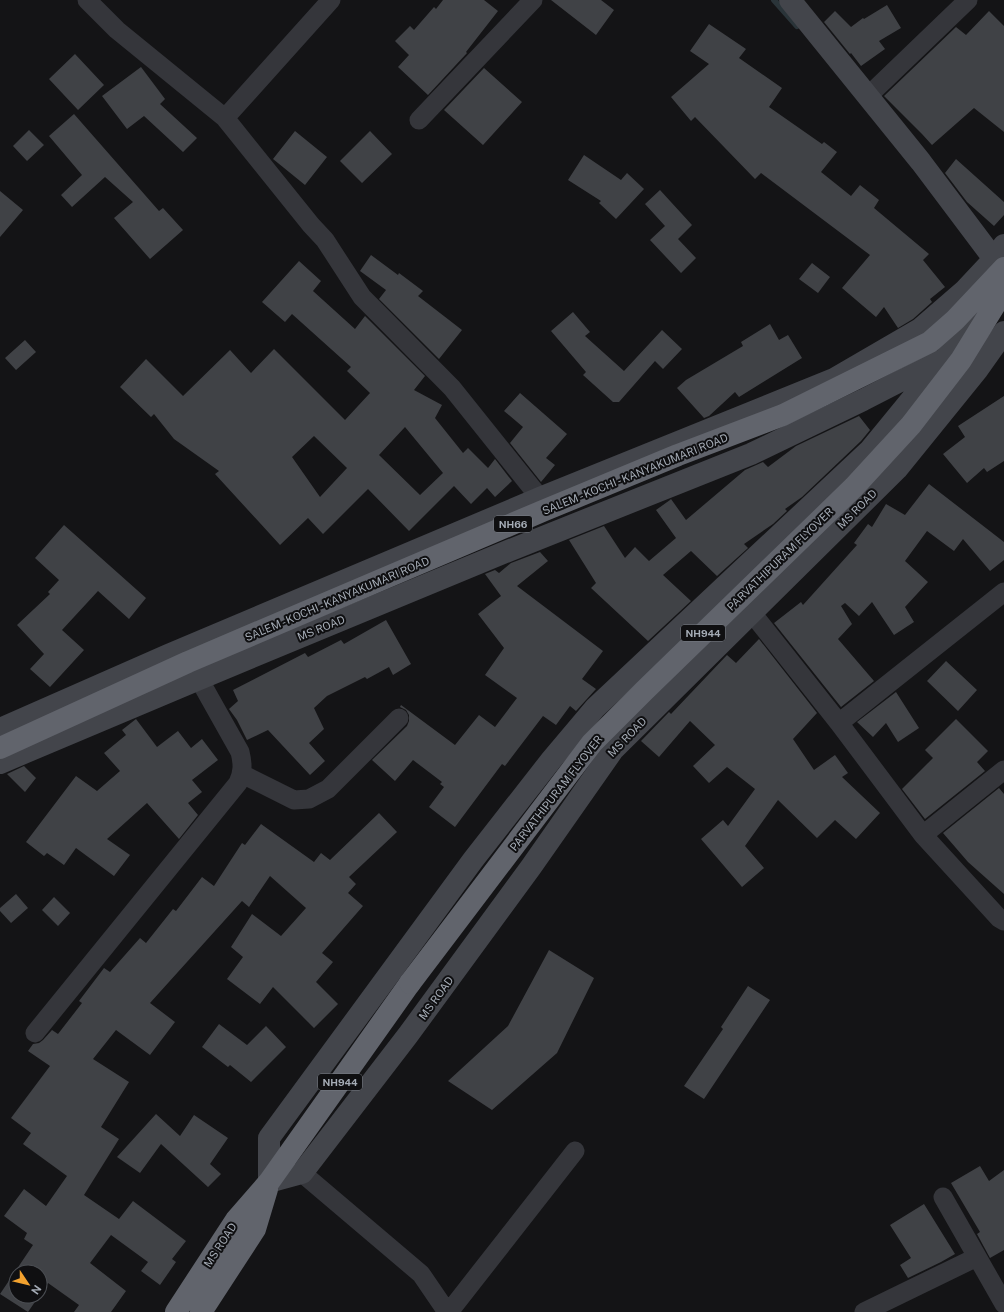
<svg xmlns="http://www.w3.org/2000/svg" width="1004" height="1312" viewBox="0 0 1004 1312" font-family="'Public Sans',sans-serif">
	<rect width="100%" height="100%" fill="#141416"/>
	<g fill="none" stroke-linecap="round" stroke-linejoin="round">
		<path stroke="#2a3439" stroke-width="6" d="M 774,0 L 797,26"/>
	</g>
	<path fill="#404246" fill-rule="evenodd" d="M 443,0 L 484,0 L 498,11 L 466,52 L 467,53 L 428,95 L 398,67 L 409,55 L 395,41 L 410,26 L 414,30 L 434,7 L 436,9 Z
		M 551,0 L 601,0 L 614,10 L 596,35 Z
		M 887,5 L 901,28 L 879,41 L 885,49 L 861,66 L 851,53 L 850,54 L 824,22 L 835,11 L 851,27 L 863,18 L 864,19 Z
		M 989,11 L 1004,26 L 1004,132 L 974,108 L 932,145 L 922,134 L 884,96 L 956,27 L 966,35 Z
		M 709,24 L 746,49 L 739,58 L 782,88 L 769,107 L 822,144 L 824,142 L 837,152 L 821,172 L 851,196 L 860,185 L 879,200 L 874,208 L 929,254 L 923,260 L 945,287 L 930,299 L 932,302 L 913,319 L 898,328 L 884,307 L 876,317 L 842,288 L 870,255 L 761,173 L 755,179 L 695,117 L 691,121 L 671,97 L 709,64 L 690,51 Z
		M 75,54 L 104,85 L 78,110 L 49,79 Z
		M 141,67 L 165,99 L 160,104 L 197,138 L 183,152 L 144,116 L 127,129 L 102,96 Z
		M 484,68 L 522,102 L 483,145 L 444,110 Z
		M 74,114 L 159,211 L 163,208 L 183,230 L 150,259 L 114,218 L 133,202 L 105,177 L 72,207 L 61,195 L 82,175 L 49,136 Z
		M 29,130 L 44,145 L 27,161 L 13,146 Z
		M 295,131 L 327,157 L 305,185 L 273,159 Z
		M 370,131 L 392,154 L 362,183 L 340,161 Z
		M 584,155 L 621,180 L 627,173 L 644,189 L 616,219 L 599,203 L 601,201 L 568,180 Z
		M 956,159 L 1004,202 L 1004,215 L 994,226 L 967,202 L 945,173 Z
		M 660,190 L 692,225 L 678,239 L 696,258 L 681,273 L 650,240 L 665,226 L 645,204 Z
		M 0,191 L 23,210 L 0,237 Z
		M 371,255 L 398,275 L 399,273 L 423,291 L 418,296 L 462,330 L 439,359 L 379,299 L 386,290 L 360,271 Z
		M 299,261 L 321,281 L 313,291 L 355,329 L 365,316 L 425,376 L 414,390 L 442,405 L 435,418 L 463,453 L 468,448 L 488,468 L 495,459 L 512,481 L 495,497 L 487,488 L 471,504 L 454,486 L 409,531 L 368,489 L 323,534 L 308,518 L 280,545 L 215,474 L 219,471 L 174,439 L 154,414 L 151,417 L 120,387 L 146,359 L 183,396 L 230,350 L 251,373 L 274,349 L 345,420 L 370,393 L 347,371 L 351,367 L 292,314 L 285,322 L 262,302 ZM 405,427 L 443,473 L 420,495 L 379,455 ZM 314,436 L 347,468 L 320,497 L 292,457 Z
		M 812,263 L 830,277 L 818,293 L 799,279 Z
		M 573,312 L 590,332 L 585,336 L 624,371 L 662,330 L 682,349 L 663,369 L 655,361 L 619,402 L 613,402 L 583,375 L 586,372 L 551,331 Z
		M 770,324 L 779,340 L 788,335 L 802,358 L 739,397 L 735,392 L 709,416 L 704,418 L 677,388 L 686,380 L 743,346 L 741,342 Z
		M 25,340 L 36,352 L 16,370 L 5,358 Z
		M 520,393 L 567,434 L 546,458 L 555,465 L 541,482 L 510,443 L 523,427 L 504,411 Z
		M 1004,396 L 1004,461 L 987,472 L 984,468 L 967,483 L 943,454 L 965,437 L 958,426 Z
		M 859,416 L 870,430 L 861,441 L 802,497 L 785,509 L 787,511 L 773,524 L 744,544 L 748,548 L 717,576 L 691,551 L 663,575 L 691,601 L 648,641 L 591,588 L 596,583 L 569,540 L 604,526 L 625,558 L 635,547 L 649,561 L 676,538 L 656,510 L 670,500 L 671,499 L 686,520 L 745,470 L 763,462 L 768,467 L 796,446 Z
		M 929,484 L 1004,542 L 1004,560 L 990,571 L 963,539 L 954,551 L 927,531 L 905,561 L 928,582 L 905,607 L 914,622 L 894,635 L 872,602 L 859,616 L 845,603 L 841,606 L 852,624 L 838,639 L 874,681 L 841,707 L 774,623 L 801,602 L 803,605 L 857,545 L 854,543 L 868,524 L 872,527 L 886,504 L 905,515 Z
		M 64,525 L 146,598 L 129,619 L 98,591 L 62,630 L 84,650 L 50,687 L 30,669 L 44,654 L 17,625 L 50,594 L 48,592 L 59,580 L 35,558 Z
		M 540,552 L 548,561 L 517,586 L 603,651 L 582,679 L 596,689 L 576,711 L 570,706 L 556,725 L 543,716 L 505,766 L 502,764 L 455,827 L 429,807 L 444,787 L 440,784 L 442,782 L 413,760 L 395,781 L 372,760 L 407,726 L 409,721 L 409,715 L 406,710 L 400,707 L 401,705 L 455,745 L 479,715 L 495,727 L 517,698 L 485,675 L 504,648 L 478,614 L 501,596 L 485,574 L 495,570 L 499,573 L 511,563 Z
		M 386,620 L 411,664 L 393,675 L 389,667 L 367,679 L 365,677 L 327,696 L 314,708 L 324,729 L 309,743 L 325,761 L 310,775 L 268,730 L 247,740 L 237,720 L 229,709 L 238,701 L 233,690 L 305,653 L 308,657 L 341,640 L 344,644 Z
		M 759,639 L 817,713 L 793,739 L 814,770 L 835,755 L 848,773 L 842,777 L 880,813 L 856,839 L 835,820 L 817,838 L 778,800 L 745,846 L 764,868 L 742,887 L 701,839 L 723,820 L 728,826 L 755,789 L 727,767 L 709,783 L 693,766 L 715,745 L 690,721 L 659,757 L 641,741 L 669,712 L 671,714 L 727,655 L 736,663 Z
		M 946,661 L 977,690 L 958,711 L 927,681 Z
		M 896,692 L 919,728 L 898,742 L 886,723 L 873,737 L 857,722 Z
		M 136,719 L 157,747 L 178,731 L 191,748 L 202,739 L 218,760 L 192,780 L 202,792 L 188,803 L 198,815 L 179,839 L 147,803 L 107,839 L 130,855 L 114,876 L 76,848 L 64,865 L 47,853 L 44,856 L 26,842 L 76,776 L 97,791 L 120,771 L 104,753 L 126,735 L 122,730 Z
		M 956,719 L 988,751 L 977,762 L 985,771 L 925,819 L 902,789 L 933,758 L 925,750 Z
		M 24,766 L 36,778 L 25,792 L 7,774 Z
		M 999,788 L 1004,794 L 1004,894 L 968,862 L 943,833 Z
		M 379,813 L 397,832 L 349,877 L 356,884 L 348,893 L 363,906 L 322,953 L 333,962 L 316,982 L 338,1004 L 314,1028 L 273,987 L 260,1004 L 227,979 L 243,957 L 231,947 L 252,914 L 281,936 L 306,908 L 270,876 L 249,907 L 242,901 L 150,1003 L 175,1022 L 150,1055 L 116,1030 L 93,1059 L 129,1082 L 101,1127 L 119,1139 L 84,1195 L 119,1219 L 133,1201 L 186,1241 L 172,1259 L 176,1262 L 160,1285 L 141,1271 L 148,1262 L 111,1235 L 90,1263 L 126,1291 L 111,1312 L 74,1312 L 79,1305 L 48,1283 L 40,1294 L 40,1272 L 16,1272 L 16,1296 L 39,1296 L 28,1312 L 0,1294 L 33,1245 L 24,1239 L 27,1233 L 4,1216 L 24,1189 L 46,1206 L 67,1176 L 23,1144 L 31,1133 L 11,1118 L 50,1066 L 28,1051 L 33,1044 L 39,1043 L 43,1040 L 52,1030 L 58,1034 L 82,1003 L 79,1001 L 104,968 L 110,972 L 140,938 L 146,943 L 173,909 L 176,911 L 202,877 L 214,886 L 242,843 L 245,845 L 261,824 L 314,862 L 321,853 L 330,860 Z
		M 16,894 L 28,908 L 11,923 L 0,911 L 0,908 Z
		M 54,897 L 70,913 L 58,926 L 42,910 Z
		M 549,950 L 594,978 L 557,1053 L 492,1110 L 448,1081 L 508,1026 Z
		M 748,986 L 770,1000 L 704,1099 L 684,1086 L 723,1029 L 721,1027 Z
		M 219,1024 L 247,1045 L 266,1026 L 286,1047 L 251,1082 L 230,1065 L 228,1067 L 202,1047 Z
		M 156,1114 L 180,1136 L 194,1115 L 228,1138 L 210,1164 L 221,1174 L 208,1187 L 161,1144 L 140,1173 L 117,1157 Z
		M 980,1166 L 989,1181 L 1004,1170 L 1004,1250 L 990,1258 L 977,1234 L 980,1232 L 951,1183 Z
		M 924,1204 L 955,1254 L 941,1262 L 908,1278 L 900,1265 L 911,1258 L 890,1225 Z"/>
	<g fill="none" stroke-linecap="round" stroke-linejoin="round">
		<path stroke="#35363b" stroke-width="19" d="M 87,0 L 117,30 L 225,118 L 311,225 L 325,240 L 362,297 L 452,388 L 540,498
			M 867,97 L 968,0
			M 225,118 L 331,0
			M 419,120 L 533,0
			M 752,613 L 839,723 L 923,835 L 999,918 L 1004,921
			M 839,723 L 1004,592
			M 242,774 L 294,800 L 309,799 L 328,789 L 399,718
			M 923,835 L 1004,770
			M 35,1033 L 238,783 C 243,772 243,764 240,752 L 199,679
			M 302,1173 L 421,1274 L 447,1312
			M 943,1197 L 1004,1304
			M 449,1312 L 575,1151
			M 864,1312 L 977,1257"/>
		<path stroke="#43454b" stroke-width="22" d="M 790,0 L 921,162 L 994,259 L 1001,270
			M 994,259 L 947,356 L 870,450 L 595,708 L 552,759 L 473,860 L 269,1138 L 269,1182 L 302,1173 L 408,1035 L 531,867 L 613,750 L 897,469 L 978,369 L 1004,332
			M 0,729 L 168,655 L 540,498 L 834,379 L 920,329 L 965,290 L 994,259 L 1004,245
			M 0,763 L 199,679 L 508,551 L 751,454 L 863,400 L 939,361"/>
		<path stroke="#61646c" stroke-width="22" d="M 176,1312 L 236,1220 L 269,1182 L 410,983
			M 201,1312 L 255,1229 L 267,1189"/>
		<path stroke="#61646c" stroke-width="22" d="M 0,748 L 188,662 L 545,510 L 678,455 L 783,415 L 930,342 L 955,320 L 1004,268
			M 410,983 L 592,743 L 645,690 L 854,487 L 911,425 L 961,360 L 1004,290"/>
	</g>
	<g text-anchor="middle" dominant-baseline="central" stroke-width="4" stroke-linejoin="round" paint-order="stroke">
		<g fill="#0f0f11" stroke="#787d84" stroke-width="1">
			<rect x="494" y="516" width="38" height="16" rx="3"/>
			<rect x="681" y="625" width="44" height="16" rx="3"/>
			<rect x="318" y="1074" width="44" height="16" rx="3"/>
		</g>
		<g font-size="10" font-weight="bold" fill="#a5acb6">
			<text x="513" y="524">NH66</text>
			<text x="703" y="633">NH944</text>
			<text x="340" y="1082">NH944</text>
		</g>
		<g font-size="11" fill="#a5acb6" stroke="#0f0f11">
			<text transform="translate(635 474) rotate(-22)">SALEM - KOCHI - KANYAKUMARI ROAD</text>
			<text transform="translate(857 509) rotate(-45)">MS ROAD</text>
			<text transform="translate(780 559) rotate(-44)">PARVATHIPURAM FLYOVER</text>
			<text transform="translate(337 599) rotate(-23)">SALEM - KOCHI - KANYAKUMARI ROAD</text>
			<text transform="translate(321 628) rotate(-22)">MS ROAD</text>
			<text transform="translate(627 737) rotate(-46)">MS ROAD</text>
			<text transform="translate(556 793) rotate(-52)">PARVATHIPURAM FLYOVER</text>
			<text transform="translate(436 998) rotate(-54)">MS ROAD</text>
			<text transform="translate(220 1245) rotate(-57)">MS ROAD</text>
		</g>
	</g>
	<g transform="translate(28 1284) rotate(125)"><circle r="19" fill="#0f0f11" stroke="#4b4e53"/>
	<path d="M0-3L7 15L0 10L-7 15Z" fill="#f2a22f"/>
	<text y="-6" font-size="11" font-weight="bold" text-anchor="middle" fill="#a5acb6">N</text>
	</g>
</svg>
